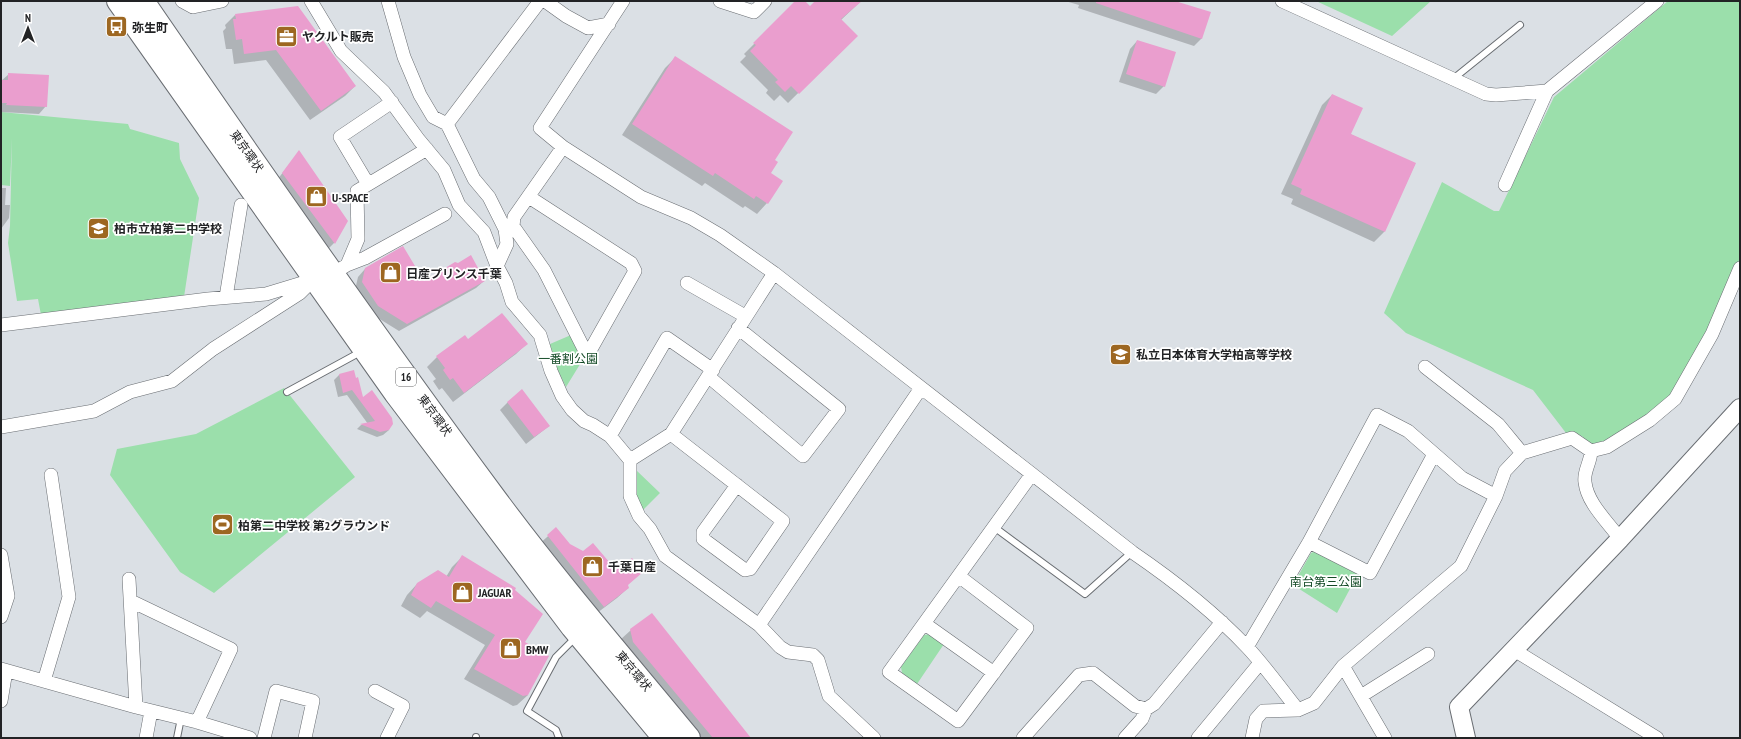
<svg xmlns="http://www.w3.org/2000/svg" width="1741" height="739" viewBox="0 0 1741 739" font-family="'PT Sans Narrow','Noto Sans JP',sans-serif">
	<rect width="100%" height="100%" fill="#dbe0e5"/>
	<path fill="#9bdfab" d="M 1316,1 L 1431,1 L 1392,36 Z
		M 1668,1 L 1740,1 L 1740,260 L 1736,264 L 1709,333 L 1674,395 L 1647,416 L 1602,443 L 1590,445 L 1582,436 L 1566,433 L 1533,390 L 1406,333 L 1384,313 L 1442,182 L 1494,211 L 1499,211 L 1554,97 Z
		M 1,112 L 128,124 L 130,129 L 179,143 L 180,159 L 199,198 L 184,297 L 41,315 L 38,299 L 17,301 L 8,243 L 10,226 L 12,138 L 10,186 L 1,185 Z
		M 571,335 L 582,356 L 582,361 L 566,387 L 557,369 L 550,344 Z
		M 284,388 L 355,477 L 214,593 L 180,572 L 110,475 L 117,449 L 196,434 Z
		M 636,470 L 660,493 L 643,510 L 636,496 Z
		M 1316,551 L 1358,574 L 1337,613 L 1293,585 L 1311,553 Z
		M 931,634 L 944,644 L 917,684 L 902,673 L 901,667 L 924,635 Z"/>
	<path fill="#0003" d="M 797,1 L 803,1 L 810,7 L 816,1 L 861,1 L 841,20 L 856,36 L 788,103 L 780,95 L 774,101 L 766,93 L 768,90 L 740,62 L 746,56 L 744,54 Z
		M 1065,1 L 1171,1 L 1202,38 L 1194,46 L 1078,8 L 1079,5 Z
		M 235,15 L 355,86 L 345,96 L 310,120 L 266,60 L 234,64 L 232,49 L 226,49 L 223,31 L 226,28 L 225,25 Z
		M 1137,41 L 1164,86 L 1156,94 L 1119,82 L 1130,49 Z
		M 675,58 L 773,160 L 770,173 L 767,203 L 757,214 L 745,206 L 743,208 L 705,183 L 702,186 L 622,135 L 665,68 Z
		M 9,74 L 46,106 L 39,114 L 1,112 L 1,81 Z
		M 1332,95 L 1350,134 L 1415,164 L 1384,232 L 1374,242 L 1291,204 L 1293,199 L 1281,194 L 1322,105 Z
		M 299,152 L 347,221 L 334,243 L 328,249 L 277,180 Z
		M 1,188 L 6,188 L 5,205 L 10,205 L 9,218 L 1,229 Z
		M 365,269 L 424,282 L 484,281 L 476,288 L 399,331 L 370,313 L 355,290 L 358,277 Z
		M 468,340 L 526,344 L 516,354 L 453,402 L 442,388 L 439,390 L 433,381 L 436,379 L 427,367 L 437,357 Z
		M 353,372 L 362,398 L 389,430 L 383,435 L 377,437 L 357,429 L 361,425 L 368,424 L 347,395 L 338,397 L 334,380 L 339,375 Z
		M 508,402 L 549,426 L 526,444 L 500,410 Z
		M 556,529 L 570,545 L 616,571 L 627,585 L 628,588 L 617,598 L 593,616 L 537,546 Z
		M 462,557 L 524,643 L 528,695 L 517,705 L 513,706 L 464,679 L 485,645 L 427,611 L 420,618 L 401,606 L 407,595 L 417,584 L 446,577 L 452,567 Z
		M 631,630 L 750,738 L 695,738 L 620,640 Z"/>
	<path fill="#ea9ece" d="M 795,1 L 805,1 L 810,6 L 815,1 L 862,1 L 841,19 L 858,36 L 799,94 L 791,86 L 785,92 L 775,82 L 778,80 L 750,51 L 756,45 L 753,43 Z
		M 1096,1 L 1175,1 L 1211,12 L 1202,39 L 1096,3 Z
		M 298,6 L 356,86 L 321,111 L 276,50 L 244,54 L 242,39 L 236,40 L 233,19 L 236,19 L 235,14 Z
		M 1137,40 L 1176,52 L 1165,87 L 1126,74 Z
		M 675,56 L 793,132 L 775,160 L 778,162 L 771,173 L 783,181 L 768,204 L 756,196 L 754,199 L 715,173 L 713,176 L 632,124 Z
		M 8,73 L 49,75 L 47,107 L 6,105 L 7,103 L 1,103 L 1,80 L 8,80 Z
		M 1332,94 L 1363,108 L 1351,134 L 1416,163 L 1385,232 L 1300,194 L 1302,189 L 1291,184 Z
		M 299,150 L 348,221 L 335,244 L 282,173 Z
		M 403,246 L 424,281 L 455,262 L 458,263 L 471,255 L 485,281 L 407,324 L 378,306 L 362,282 L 365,268 Z
		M 502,313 L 528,344 L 464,393 L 453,378 L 450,380 L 443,370 L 445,368 L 436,356 L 465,335 L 468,339 Z
		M 354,370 L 356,378 L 358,377 L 363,397 L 372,390 L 392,418 L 393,424 L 389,430 L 380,432 L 360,424 L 375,421 L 352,390 L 343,393 L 339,374 Z
		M 522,389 L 550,426 L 534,437 L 507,402 Z
		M 556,527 L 570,544 L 583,551 L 593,543 L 616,570 L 632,558 L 643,572 L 628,585 L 629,588 L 604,607 L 547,535 Z
		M 462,555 L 516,588 L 515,590 L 543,614 L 525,642 L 549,656 L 528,695 L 523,696 L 474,669 L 495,635 L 436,601 L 431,608 L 411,595 L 417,583 L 438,570 L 449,577 Z
		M 652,613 L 751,738 L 713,738 L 633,642 L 630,629 Z"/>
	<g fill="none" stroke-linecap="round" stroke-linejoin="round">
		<defs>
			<path id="lane" d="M 1453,79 L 1520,25
				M 287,392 L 355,355
				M 994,527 L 1085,594 L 1132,552
				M 177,738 L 181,718
				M 476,738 L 476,737
				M 559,738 L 556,730 L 527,711 L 556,657 L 576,637"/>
			<path id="street" d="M 182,1 L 193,7 L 222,1
				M 311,1 L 341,51 L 384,92 L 419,140 L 444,170 L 459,205 L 484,232 L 497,266 L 506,283 L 512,302 L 540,335 L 551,371 L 562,396 L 572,410 L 584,421 L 593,425 L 610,436 L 630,460 L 630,496 L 639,516 L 650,529 L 665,556 L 759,625 L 780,647 L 788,652 L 813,655 L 818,660 L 829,696 L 874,738
				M 388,1 L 404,57 L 420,95 L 433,117 L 447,124 L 540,1
				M 545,1 L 566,16 L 588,28 L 609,24
				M 623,1 L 540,128 L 563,147 L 641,197 L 691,218 L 720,235 L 774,273 L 1132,552 C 1173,580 1212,610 1247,647 C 1265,666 1281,689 1298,710 L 1263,711 L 1256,719 L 1252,738
				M 720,1 L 754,12 L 765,1
				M 1282,1 L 1486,94 L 1496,95 L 1547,91 L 1657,1
				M 447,124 L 474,179 L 489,197 L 505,229 L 507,244 L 497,266
				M 368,184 L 340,137 L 392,102
				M 1505,185 L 1547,91
				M 529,197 L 631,263 L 635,271 L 591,349 L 584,349 L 544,270 L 513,226 L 514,217 L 563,147
				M 347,265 L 365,258 L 445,214
				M 687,283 L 745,316
				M 226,297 L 241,205
				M 1,325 L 208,299 L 266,294 L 332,274 L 347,265 L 358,239 L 357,191 L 427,149
				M 1425,367 L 1498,424 L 1522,453 L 1572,438 L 1591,451 C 1591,462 1583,472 1585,482 C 1587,503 1608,522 1620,539
				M 709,377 L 803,456 L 839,409 L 738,328
				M 1,427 L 94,411 L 130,392 L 172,381 L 213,349 L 300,293 L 313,280
				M 671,434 L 783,521 L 750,569 L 745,570 L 703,539 L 703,532 L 737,485
				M 610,436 L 667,338 L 713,370
				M 1591,451 L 1607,447 L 1650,420 L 1675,399 L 1712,334 L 1740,268
				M 630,460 L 671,434 L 774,273
				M 1309,542 L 1370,573 L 1434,454
				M 1,555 L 8,596 L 1,617
				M 960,577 L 1027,628 L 958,721 L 889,672 L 1032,474
				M 129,579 L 136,707
				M 131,601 L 231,649 L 197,722
				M 925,624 L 994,673
				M 759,625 L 921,388
				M 1247,647 L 1309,542 L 1377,415 L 1408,431 L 1462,478 L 1496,496
				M 1514,650 L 1657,738
				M 1343,666 L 1385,738
				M 1,669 L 136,707 L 197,722 L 250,738
				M 44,681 L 69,597 L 51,475
				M 375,691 L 403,706 L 387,738
				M 1361,696 L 1428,654
				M 1,701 L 6,671
				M 1298,710 L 1314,703 L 1343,666 L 1461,566 L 1496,496 L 1505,471 L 1522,453
				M 146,738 L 151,711
				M 264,738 L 276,691 L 313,701 L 305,738
				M 1023,738 L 1079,675 L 1093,673 L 1135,706 L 1146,709 L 1154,704 L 1222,622
				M 1125,738 L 1142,719 L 1146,709
				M 1198,738 L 1260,663"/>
			<path id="secondary" d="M 1466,738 L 1459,707 L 1620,539 L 1740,408"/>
			<path id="highway" d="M 118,1 L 395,393 L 572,627 L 664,738
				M 143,1 C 257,167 372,332 492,494 C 554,578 623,658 689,738"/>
		</defs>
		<use href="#lane" stroke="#696d72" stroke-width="8"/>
		<use href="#street" stroke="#696d72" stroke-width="14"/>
		<use href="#secondary" stroke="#696d72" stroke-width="20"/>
		<use href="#highway" stroke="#696d72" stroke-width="24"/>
		<use href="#lane" stroke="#fff" stroke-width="6"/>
		<use href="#street" stroke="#fff" stroke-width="13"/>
		<use href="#secondary" stroke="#fff" stroke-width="18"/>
		<use href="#highway" stroke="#fff" stroke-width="22"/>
	</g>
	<defs>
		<symbol id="bus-square" viewBox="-11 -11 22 22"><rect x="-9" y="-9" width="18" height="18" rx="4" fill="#9d6721" stroke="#fff"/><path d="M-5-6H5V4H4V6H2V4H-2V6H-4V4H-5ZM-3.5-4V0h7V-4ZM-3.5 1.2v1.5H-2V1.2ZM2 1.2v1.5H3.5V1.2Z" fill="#fff"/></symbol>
		<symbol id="office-square" viewBox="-11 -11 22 22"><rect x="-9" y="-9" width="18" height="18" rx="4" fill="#9d6721" stroke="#fff"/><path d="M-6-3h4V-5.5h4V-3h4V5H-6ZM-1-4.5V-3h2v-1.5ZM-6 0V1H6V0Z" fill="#fff"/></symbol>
		<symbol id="shop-square" viewBox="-11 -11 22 22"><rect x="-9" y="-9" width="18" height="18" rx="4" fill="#9d6721" stroke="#fff"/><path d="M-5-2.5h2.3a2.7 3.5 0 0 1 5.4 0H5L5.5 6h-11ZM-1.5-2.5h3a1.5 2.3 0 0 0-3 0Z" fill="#fff"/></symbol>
		<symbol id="school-square" viewBox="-11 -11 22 22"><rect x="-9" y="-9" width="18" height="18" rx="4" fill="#9d6721" stroke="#fff"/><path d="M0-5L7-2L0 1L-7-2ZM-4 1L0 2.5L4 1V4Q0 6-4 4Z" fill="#fff"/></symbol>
		<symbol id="stadium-square" viewBox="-11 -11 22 22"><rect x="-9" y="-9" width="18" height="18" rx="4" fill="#9d6721" stroke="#fff"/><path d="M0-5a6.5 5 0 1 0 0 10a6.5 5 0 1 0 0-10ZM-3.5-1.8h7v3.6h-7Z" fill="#fff"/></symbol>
	</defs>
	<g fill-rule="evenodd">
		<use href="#bus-square" x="104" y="14" width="25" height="25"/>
		<use href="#office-square" x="274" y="24" width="25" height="25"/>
		<use href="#shop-square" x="304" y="184" width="25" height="25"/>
		<use href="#school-square" x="86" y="216" width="25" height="25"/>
		<use href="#shop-square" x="378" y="260" width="25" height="25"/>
		<use href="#school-square" x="1108" y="342" width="25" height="25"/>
		<use href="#stadium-square" x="210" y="512" width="25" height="25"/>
		<use href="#shop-square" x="580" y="554" width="25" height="25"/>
		<use href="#shop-square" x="450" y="580" width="25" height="25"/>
		<use href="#shop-square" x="498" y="636" width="25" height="25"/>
	</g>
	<g text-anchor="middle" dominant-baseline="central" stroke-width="3.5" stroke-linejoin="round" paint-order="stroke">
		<rect fill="#fff" stroke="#646566" stroke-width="1" x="396" y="368" width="20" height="18" rx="3"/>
		<g font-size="11" font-weight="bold" fill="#222325">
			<text x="406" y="377">16</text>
		</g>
		<g font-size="12" font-weight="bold" fill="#222325" stroke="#fff" text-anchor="start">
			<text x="132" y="27">弥生町</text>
			<text x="302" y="36">ヤクルト販売</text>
			<text x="332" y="197">U-SPACE</text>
			<text x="114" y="228">柏市立柏第二中学校</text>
			<text x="406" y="273">日産プリンス千葉</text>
			<text x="1136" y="354">私立日本体育大学柏高等学校</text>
			<text x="238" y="525">柏第二中学校 第2グラウンド</text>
			<text x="608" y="566">千葉日産</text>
			<text x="478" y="592">JAGUAR</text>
			<text x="526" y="649">BMW</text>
		</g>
		<g font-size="12" fill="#222325" stroke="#fff">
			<text transform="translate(247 151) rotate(55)">東京環状</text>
			<text transform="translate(435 415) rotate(54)">東京環状</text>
			<text transform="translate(634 671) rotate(50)">東京環状</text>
		</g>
		<g font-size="12" fill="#134a26" stroke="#fff">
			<text x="568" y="358">一番割公園</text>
			<text x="1326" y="581">南台第三公園</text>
		</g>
	</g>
	<rect width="1741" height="739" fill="none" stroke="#222325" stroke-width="4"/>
	<g transform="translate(28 28)" stroke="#ffffff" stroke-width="3" paint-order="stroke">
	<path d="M0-3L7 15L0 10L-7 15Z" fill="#222325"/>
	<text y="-6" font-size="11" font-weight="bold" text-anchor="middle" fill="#222325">N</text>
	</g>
</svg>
